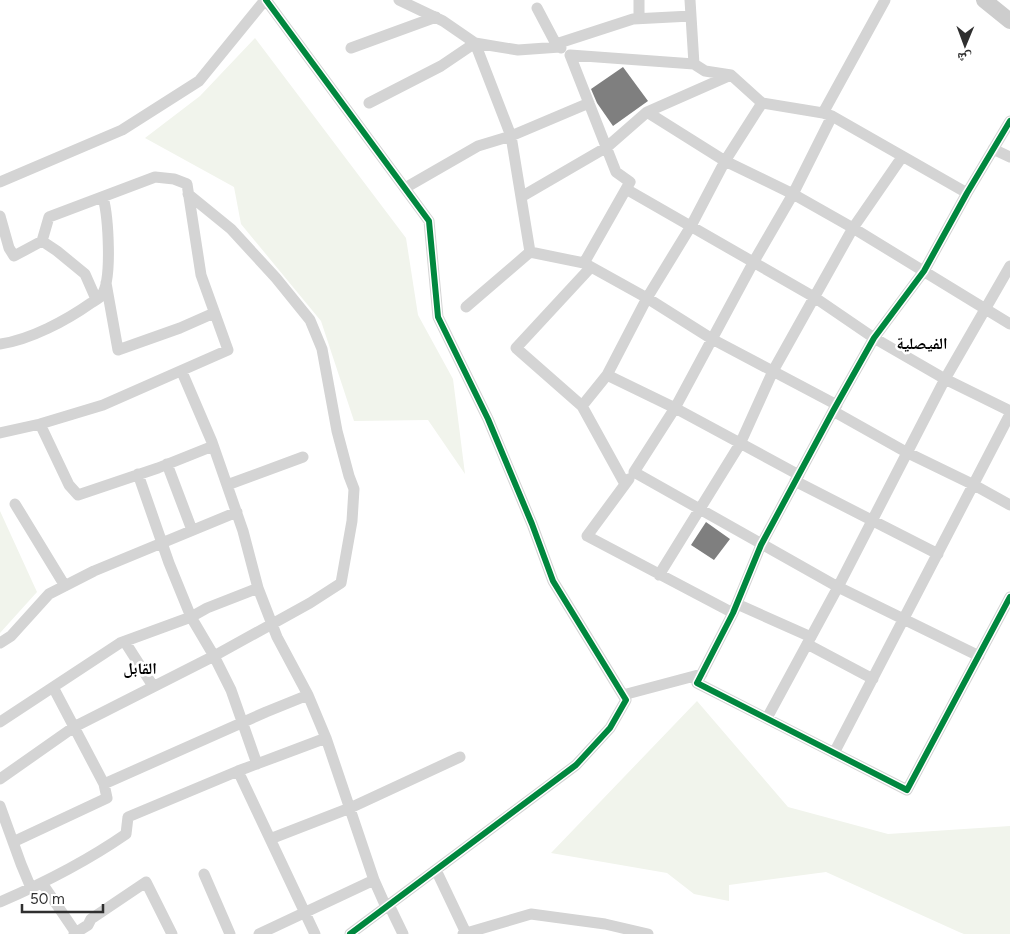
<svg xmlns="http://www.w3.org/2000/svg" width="1010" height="934" viewBox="0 0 1010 934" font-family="Figtree,'Noto Naskh Arabic',sans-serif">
	<rect width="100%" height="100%" fill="#fff"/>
	<path fill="#f1f4ec" d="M 255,38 L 406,238 L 418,315 L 453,379 L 465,474 L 428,420 L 354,421 L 321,321 L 241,224 L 234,187 L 145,138 L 200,96 Z
		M 0,511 L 37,592 L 0,633 Z
		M 697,701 L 788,807 L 888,834 L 1010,826 L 1010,934 L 964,934 L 959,932 L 826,872 L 729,885 L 729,901 L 694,894 L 667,873 L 551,853 Z"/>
	<path fill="#7f7f7f" d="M 623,67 L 648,101 L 613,126 L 597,103 L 591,89 Z
		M 706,522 L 730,539 L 714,560 L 691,545 Z"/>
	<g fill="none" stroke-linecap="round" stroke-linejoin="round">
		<path stroke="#d4d4d4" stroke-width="11" d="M 266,0 L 429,221 L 438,317 L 488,419 L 532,524 L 553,581 L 626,700 L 610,728 L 576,765 L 350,934
			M 399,0 L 443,21 L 475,43 L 518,50 L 560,47
			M 690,0 L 694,64
			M 537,8 L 556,44 L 561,48
			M 639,18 L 639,0
			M 556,44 L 633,19 L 691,16
			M 351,48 L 436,17
			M 369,103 L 441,66 L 475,43 L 511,136 L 530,252 L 466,307
			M 647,112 L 725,161 L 793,194 L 853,228 L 1010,324
			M 823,113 L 885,0
			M 832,116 L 793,194 L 753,263 L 675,408 L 634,472 L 838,587 L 979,656
			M 1010,121 L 967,193 L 924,271 L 874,338 L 833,411 L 761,545 L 733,613 L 697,683 L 907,790 L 1010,597
			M 993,149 L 1010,157
			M 0,182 L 122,130 L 199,81 L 265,0
			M 405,188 L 478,146 L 511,136 L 589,103
			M 967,193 L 832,116 L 823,113 L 762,103 L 731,75 L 705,71 L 694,64 L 570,55 L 616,172 L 630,182 L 626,189 L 814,297 L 874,338 L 945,379 L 1010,411
			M 521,197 L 607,147 L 647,112 L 731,75
			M 0,216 L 9,248 L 14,256 L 42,241
			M 530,252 L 584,263 L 647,298 L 712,339 L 837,405
			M 584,263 L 626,189
			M 591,267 L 516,348 L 582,406 L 625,484
			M 106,283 L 118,350 L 180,328 L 214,313
			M 0,344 C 30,340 67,320 91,303 C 94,301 99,299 101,296 C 113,281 108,216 103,197
			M 182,372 L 212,442 L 243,531 L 258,588 L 277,637 L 308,695 L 326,738 L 374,880 L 386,907
			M 607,375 L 675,408 L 799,475
			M 582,406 L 607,375 L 647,298 L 691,226 L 725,161 L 762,103
			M 833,411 L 906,452 L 974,485 L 1010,505
			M 40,424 L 69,485 L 78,495 L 158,468 L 213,446
			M 0,433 L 40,424 L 103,405 L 228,350 L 201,275 L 187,184 L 174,179 L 155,177 L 49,217 L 42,241 L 57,251 L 85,274 L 96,299
			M 167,464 L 192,530
			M 138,474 L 169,563 L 191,617 L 214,656 L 231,690 L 257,764
			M 629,479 L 587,536 L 733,613
			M 795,481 L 938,554
			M 227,485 L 303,457
			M 15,504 L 65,586
			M 659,575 L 740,444 L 773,371 L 853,228 L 902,157
			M 737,604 L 811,637
			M 125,642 L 153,686
			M 0,643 L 11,636 L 49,594 L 94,571 L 237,512
			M 807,644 L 873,679
			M 623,695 L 702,674
			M 767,718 L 838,587 L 945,379 L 1010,266
			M 0,722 L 120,643 L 191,617 L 207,608 L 258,588
			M 834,753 L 1010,414
			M 238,771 L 315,934
			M 0,779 L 74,727 L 214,656 L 310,603 L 341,583 L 352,521 L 354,489 L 349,476 L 337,431 L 322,349 L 310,320 L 276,278 L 231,229 L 188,194
			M 104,784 L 266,712 L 308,695
			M 0,806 L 21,864 L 31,888
			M 270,839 L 350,808 L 460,757
			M 13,842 L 107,798 L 104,784 L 53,687
			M 436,870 L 466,933
			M 204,874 L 230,934
			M 42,883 L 76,933
			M 0,902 C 44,883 87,861 126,834 L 128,817 L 238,771 L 326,738
			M 389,905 L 403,934
			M 74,934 L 88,925 L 91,919 L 146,882 L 172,934
			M 259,934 L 374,880
			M 463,934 L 531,914 L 605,924 L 648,934"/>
		<path stroke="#cdcdcd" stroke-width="16" d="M 984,0 L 1010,21"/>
		<defs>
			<path id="cycleway" d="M 266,0 L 429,221 L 438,317 L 488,419 L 532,524 L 553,581 L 626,700 L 610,728 L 576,765 L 350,934
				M 1010,121 L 967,193 L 924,271 L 874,338 L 833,411 L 761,545 L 733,613 L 697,683 L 907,790 L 1010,597"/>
		</defs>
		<use href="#cycleway" stroke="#fff" stroke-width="9"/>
		<use href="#cycleway" stroke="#00873e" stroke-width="6"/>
	</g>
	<g text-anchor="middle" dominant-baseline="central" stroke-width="5" stroke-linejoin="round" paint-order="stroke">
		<g font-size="16" font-weight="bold" fill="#000" stroke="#fff">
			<text x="922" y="343">الفيصلية</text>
			<text x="140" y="668">القابل</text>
		</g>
	</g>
	<g transform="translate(965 45) rotate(181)" stroke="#ffffff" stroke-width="4" paint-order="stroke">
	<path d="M0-4L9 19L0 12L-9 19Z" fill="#2f2f2f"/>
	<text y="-8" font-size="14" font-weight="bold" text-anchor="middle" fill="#2f2f2f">ش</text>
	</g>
	<path d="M22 904v8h81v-8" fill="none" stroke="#2f2f2f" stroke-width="2.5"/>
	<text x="30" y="904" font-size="15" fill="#2f2f2f" stroke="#ffffff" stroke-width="4" paint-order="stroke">50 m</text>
</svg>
